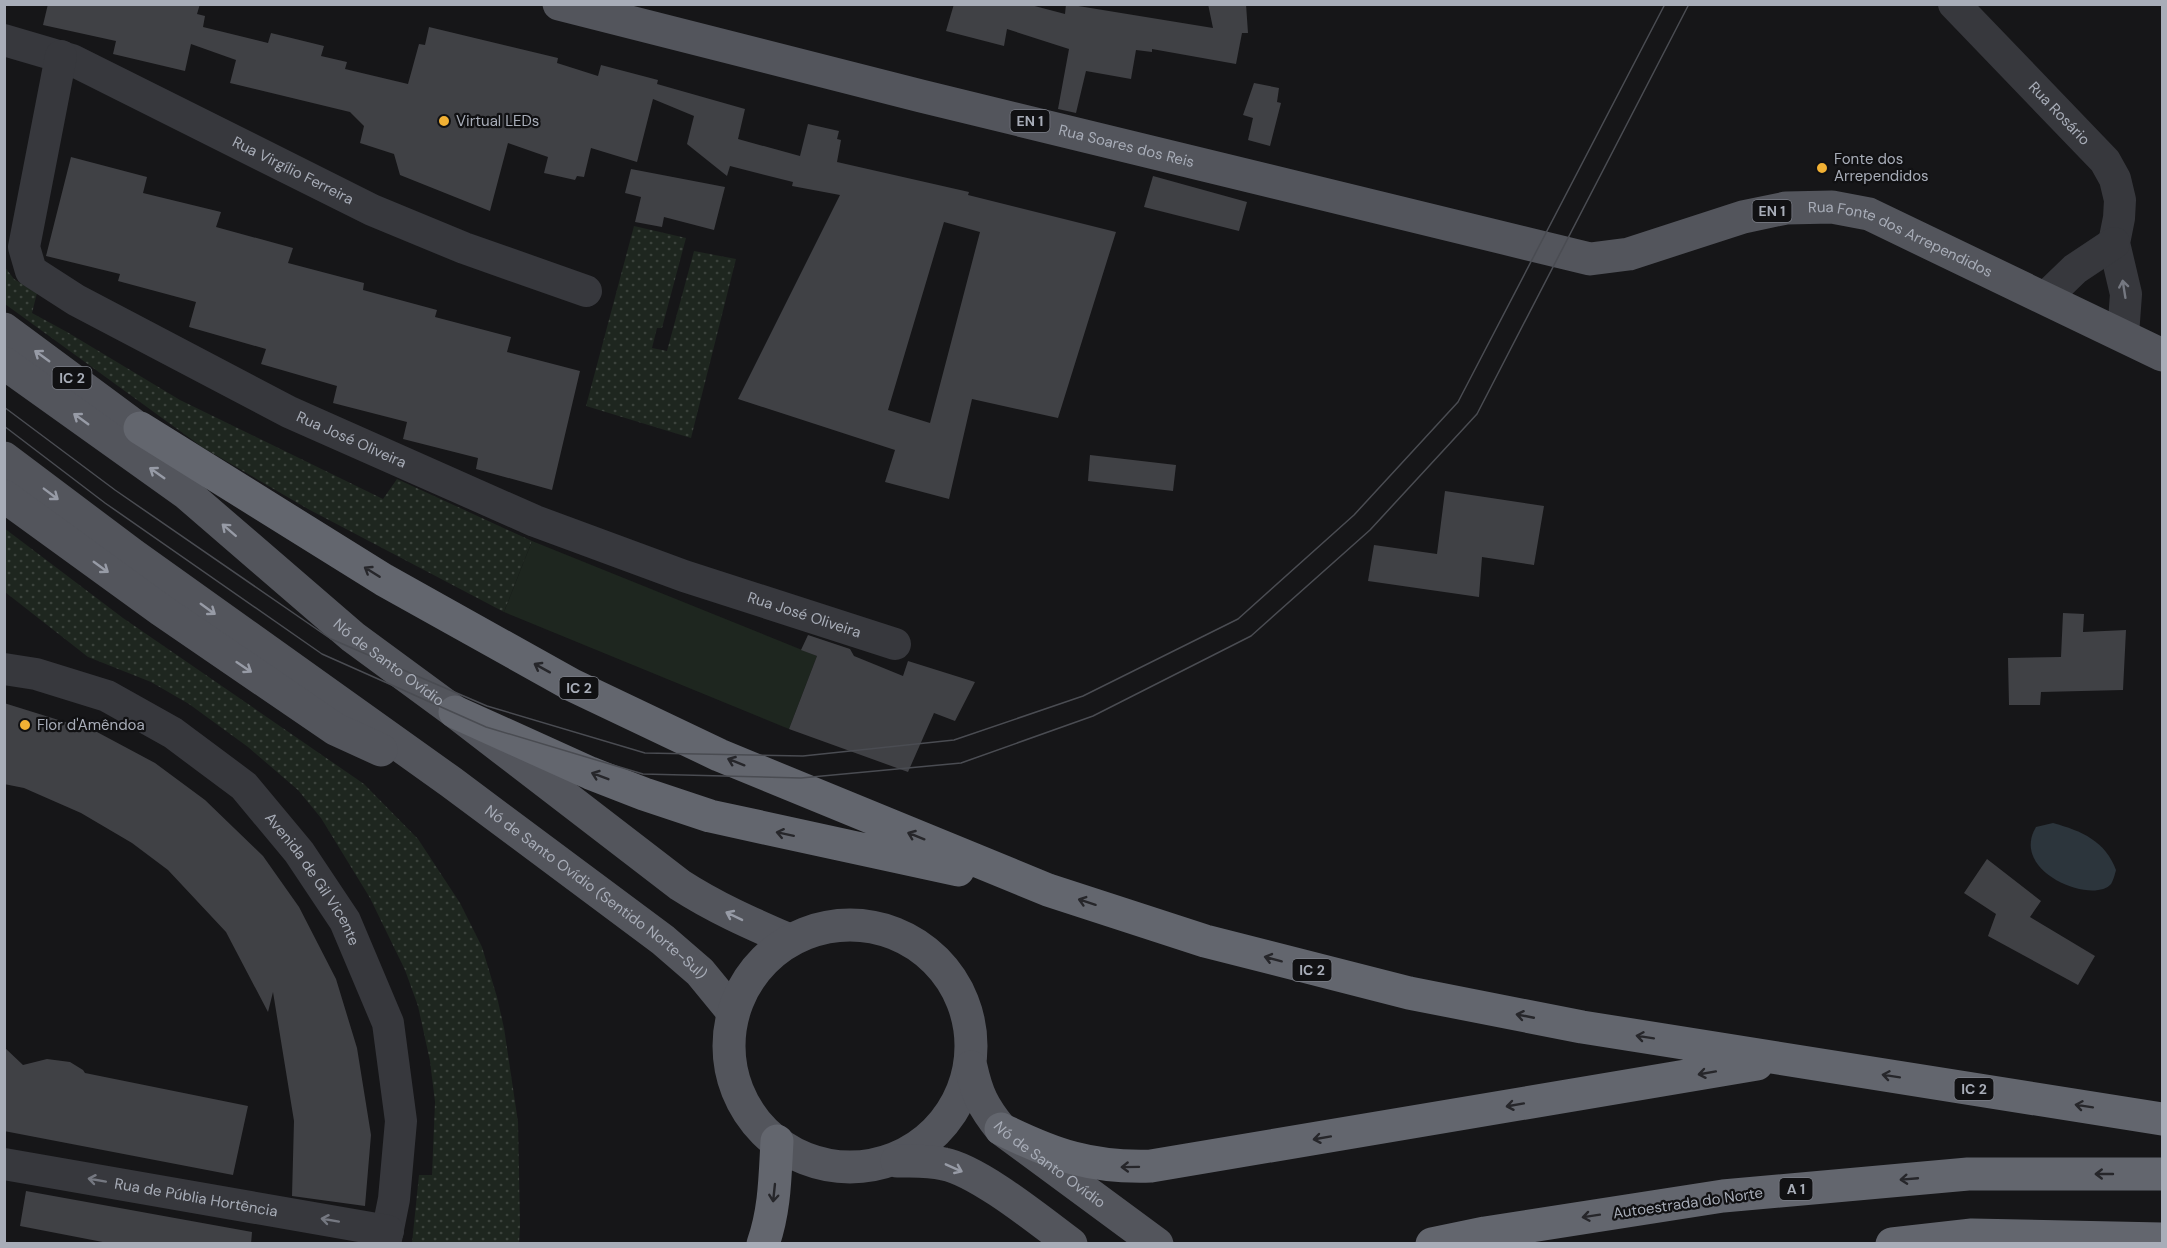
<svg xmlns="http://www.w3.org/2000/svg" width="2167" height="1248" viewBox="0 0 2167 1248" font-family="'DM Sans',sans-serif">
	<defs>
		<pattern id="green-dots" width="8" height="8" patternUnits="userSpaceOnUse" patternTransform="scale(1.5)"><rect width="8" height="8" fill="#1e261f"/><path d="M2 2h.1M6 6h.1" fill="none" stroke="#3c433d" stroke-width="1.8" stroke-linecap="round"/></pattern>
	</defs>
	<rect width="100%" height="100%" fill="#161618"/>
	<path fill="url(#green-dots)" d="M 634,226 L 686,238 L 662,328 L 657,328 L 652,348 L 667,351 L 694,251 L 736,259 L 691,438 L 586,406 Z
		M 4,266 L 14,279 L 37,293 L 32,313 L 67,332 L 180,400 L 383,499 L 397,479 L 532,541 L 504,612 L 308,509 L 202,447 L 5,304 Z
		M 4,528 L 123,618 L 364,784 L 418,839 L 460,903 L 482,947 L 497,997 L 504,1028 L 518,1122 L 520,1226 L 519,1243 L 412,1243 L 419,1175 L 432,1175 L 435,1102 L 430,1061 L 418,1006 L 405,970 L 370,898 L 321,818 L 298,790 L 248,747 L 189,704 L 151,682 L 88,657 L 5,592 Z"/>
	<path fill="#1e261f" d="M 532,541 L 817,656 L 789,729 L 504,612 Z"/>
	<path fill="#2c353c" d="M 2053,823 C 2082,831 2105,841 2116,870 C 2115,874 2113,881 2111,884 C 2093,905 2009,872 2036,827 Z"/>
	<path fill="#404145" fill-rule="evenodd" d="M 48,4 L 200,4 L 197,14 L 205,16 L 203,27 L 268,43 L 271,33 L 324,46 L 321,56 L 347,62 L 345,69 L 408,84 L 419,44 L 425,45 L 429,27 L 558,58 L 557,63 L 598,76 L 601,65 L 658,80 L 657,84 L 745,109 L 738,139 L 800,156 L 808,124 L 839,131 L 837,139 L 841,140 L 837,162 L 969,192 L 968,195 L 1116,232 L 1058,418 L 972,399 L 949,499 L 885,482 L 895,450 L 738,399 L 840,195 L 792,186 L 793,182 L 730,166 L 727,176 L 687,144 L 694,116 L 653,99 L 637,162 L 591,148 L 584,177 L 577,176 L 575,180 L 544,173 L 548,157 L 508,143 L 490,211 L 400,175 L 394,154 L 360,143 L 364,126 L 350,112 L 230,83 L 236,60 L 191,44 L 185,71 L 113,54 L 116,41 L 43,25 ZM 944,222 L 980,232 L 930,423 L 888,410 Z
		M 954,4 L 1027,4 L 1065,14 L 1066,4 L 1213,28 L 1208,4 L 1246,4 L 1248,33 L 1242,33 L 1236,64 L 1152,49 L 1152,52 L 1136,50 L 1131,79 L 1086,71 L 1076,113 L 1058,109 L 1069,49 L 1007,29 L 1004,46 L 946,31 Z
		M 1254,83 L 1279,88 L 1277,102 L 1281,103 L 1270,146 L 1248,140 L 1253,118 L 1243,115 Z
		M 71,157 L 147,177 L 143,193 L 221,212 L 216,227 L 293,248 L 288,263 L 364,283 L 363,290 L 437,310 L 435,317 L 511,337 L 507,352 L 580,371 L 552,490 L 476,469 L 478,458 L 403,439 L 407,422 L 333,403 L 337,386 L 261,364 L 266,349 L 189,327 L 196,302 L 118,281 L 120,274 L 46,256 Z
		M 631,169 L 725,187 L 714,230 L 664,217 L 662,227 L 635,222 L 641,197 L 625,193 Z
		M 1153,176 L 1247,202 L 1239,231 L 1144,207 Z
		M 1090,455 L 1176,465 L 1173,491 L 1088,481 Z
		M 1445,491 L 1544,506 L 1534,565 L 1482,557 L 1479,597 L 1368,581 L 1374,545 L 1437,554 Z
		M 2063,613 L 2084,614 L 2083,632 L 2126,630 L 2123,690 L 2041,692 L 2040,705 L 2009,705 L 2008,658 L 2061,657 Z
		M 808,635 L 850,649 L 854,656 L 903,676 L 908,661 L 975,682 L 955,721 L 934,713 L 908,772 L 789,729 L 817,656 L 801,650 Z
		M 4,703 L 97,732 L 155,763 L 205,800 L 263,856 L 299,907 L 336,979 L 357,1048 L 371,1135 L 365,1206 L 292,1196 L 294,1121 L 273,992 L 268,1012 L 226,932 L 168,870 L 132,843 L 81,813 L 24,788 L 4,784 Z
		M 1987,859 L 2041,901 L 2030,917 L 2095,956 L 2078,985 L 1988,936 L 1996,914 L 1964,893 Z
		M 4,1047 L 23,1065 L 47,1059 L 70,1062 L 83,1070 L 85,1073 L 248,1106 L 233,1175 L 4,1131 Z
		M 26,1191 L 252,1232 L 251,1244 L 113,1244 L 20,1226 Z"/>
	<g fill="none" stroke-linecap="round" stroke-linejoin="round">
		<g stroke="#37383d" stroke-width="32">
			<path id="s1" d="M 1954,4 L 2105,161 L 2115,179 L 2120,200 L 2119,218 L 2114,243 L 2126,294 L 2123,335"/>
			<path id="s2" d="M 4,40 L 72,60 L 372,210 L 464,248 L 586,291"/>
			<path id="s3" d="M 61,56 L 24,247 L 31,271 L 76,300 L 289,412 L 535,521 L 684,576 L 895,644"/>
			<path d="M 2046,297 L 2075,269 L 2114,243"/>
			<path id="s4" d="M 4,669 L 36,674 L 107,696 L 173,733 L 244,786 L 299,852 L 345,921 L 388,1023 L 401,1121 L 394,1199 L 385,1244"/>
			<path id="s5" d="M 4,1164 L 388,1231"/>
		</g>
		<g stroke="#53555c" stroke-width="33">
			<path id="s6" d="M 559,4 L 921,96 L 1590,259 L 1629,254 L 1743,217 L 1786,208 L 1832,207 L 1869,214 L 2162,355"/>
			<path d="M 4,329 L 162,446"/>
			<path id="s7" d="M 4,363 L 186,493 L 353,637 L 455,712 L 680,885 C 714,907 750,923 787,939"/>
			<path id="s8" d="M 4,458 L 133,555 L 451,782 L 663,940 L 700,972 L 732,1011"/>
			<path d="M 4,496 L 161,610 L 335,729 L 381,750"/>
			<circle cx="850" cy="1046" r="121"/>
			<path id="s9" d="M 971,1067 C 977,1094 983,1107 1001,1129 L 1157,1244"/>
			<path d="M 897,1161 C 913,1161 929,1160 944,1164 C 979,1171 1040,1221 1071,1244"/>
		</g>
		<path stroke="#63666e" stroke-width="33" d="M 140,428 L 384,580 L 572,685 L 719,755 L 1048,890 L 1205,941 L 1409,993 L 1582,1027 L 2162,1119
			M 455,712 L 590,773 L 644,794 L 710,816 L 958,870
			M 1001,1129 C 1054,1155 1091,1168 1151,1166 L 1757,1064
			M 763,1244 C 775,1210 775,1176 777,1141
			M 1432,1244 L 1485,1233 L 1723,1196 L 1968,1174 L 2162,1174
			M 1892,1244 L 1972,1235 L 2162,1239"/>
		<path stroke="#4a4c52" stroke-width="1.5" d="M 4,407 L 115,490 L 331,639 L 487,706 L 645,753 L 803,756 L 954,740 L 1083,696 L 1238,619 L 1354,515 L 1458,402 L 1665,4
			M 4,426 L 105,503 L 322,654 L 486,727 L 643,774 L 801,778 L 961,763 L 1093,716 L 1251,636 L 1370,530 L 1477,414 L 1689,4"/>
	</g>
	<defs><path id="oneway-shaft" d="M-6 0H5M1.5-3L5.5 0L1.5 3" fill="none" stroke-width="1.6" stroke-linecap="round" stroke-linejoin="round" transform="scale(1.5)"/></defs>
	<g stroke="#757881">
		<use href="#oneway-shaft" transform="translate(2124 289) rotate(-99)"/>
		<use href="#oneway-shaft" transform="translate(97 1180) rotate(-170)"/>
		<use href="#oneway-shaft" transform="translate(330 1220) rotate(-170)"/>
	</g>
	<g stroke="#979ba6">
		<use href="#oneway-shaft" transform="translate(42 356) rotate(-144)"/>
		<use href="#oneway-shaft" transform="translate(81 419) rotate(-144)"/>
		<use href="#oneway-shaft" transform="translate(157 473) rotate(-145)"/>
		<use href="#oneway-shaft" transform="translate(51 494) rotate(37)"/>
		<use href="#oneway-shaft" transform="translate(229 530) rotate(-139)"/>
		<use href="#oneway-shaft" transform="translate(101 567) rotate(36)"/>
		<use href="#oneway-shaft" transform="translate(208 609) rotate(36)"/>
		<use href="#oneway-shaft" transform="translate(244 667) rotate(34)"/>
		<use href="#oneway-shaft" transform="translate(734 916) rotate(-154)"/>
		<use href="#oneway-shaft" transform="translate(954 1168) rotate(24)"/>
	</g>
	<g stroke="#26262a">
		<use href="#oneway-shaft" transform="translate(372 572) rotate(-148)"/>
		<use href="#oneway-shaft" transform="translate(542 668) rotate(-151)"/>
		<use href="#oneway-shaft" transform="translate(736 762) rotate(-158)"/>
		<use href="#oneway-shaft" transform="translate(600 776) rotate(-159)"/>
		<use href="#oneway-shaft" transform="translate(785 834) rotate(-168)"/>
		<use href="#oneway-shaft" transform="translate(916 836) rotate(-158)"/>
		<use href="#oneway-shaft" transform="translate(1087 902) rotate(-162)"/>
		<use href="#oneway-shaft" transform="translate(1273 959) rotate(-165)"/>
		<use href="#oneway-shaft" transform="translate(1525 1016) rotate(-169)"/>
		<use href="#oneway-shaft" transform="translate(1645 1037) rotate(-171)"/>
		<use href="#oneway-shaft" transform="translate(1707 1073) rotate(170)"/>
		<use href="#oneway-shaft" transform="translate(1891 1076) rotate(-171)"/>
		<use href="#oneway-shaft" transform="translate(1515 1105) rotate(170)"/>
		<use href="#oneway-shaft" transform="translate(2084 1106) rotate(-171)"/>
		<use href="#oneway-shaft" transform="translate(1322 1138) rotate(170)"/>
		<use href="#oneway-shaft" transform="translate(1130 1167) rotate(179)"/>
		<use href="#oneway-shaft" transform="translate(2104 1174) rotate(-180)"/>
		<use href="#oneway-shaft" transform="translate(1909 1179) rotate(175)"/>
		<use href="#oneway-shaft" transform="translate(774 1193) rotate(96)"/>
		<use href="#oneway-shaft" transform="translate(1591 1216) rotate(171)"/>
	</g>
	<g fill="#f2b134" stroke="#111113" stroke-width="2">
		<circle cx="444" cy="121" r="6"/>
		<circle cx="1822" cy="168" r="6"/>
		<circle cx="25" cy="725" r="6"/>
	</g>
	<g text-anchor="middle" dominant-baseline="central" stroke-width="4.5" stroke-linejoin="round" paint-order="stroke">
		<g fill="#111113" stroke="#7b7e86" stroke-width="1.5">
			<rect x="1010.5" y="110" width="39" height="22" rx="4.5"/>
			<rect x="1752.5" y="200" width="39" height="22" rx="4.5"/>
			<rect x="52.5" y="367" width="39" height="22" rx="4.5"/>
			<rect x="559.5" y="677" width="39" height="22" rx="4.5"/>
			<rect x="1292.5" y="959" width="39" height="22" rx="4.5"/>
			<rect x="1954.5" y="1078" width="39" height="22" rx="4.5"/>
			<rect x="1779.5" y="1178" width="33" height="22" rx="4.5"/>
		</g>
		<g font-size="14" font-weight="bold" fill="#a8adb8">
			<text x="1030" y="121">EN 1</text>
			<text x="1772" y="211">EN 1</text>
			<text x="72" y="378">IC 2</text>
			<text x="579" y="688">IC 2</text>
			<text x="1312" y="970">IC 2</text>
			<text x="1974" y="1089">IC 2</text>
			<text x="1796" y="1189">A 1</text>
		</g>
		<g font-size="15" fill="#a8adb8" stroke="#111113">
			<text stroke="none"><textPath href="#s1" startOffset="152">Rua Rosário</textPath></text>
			<text stroke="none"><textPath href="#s6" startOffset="585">Rua Soares dos Reis</textPath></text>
			<text stroke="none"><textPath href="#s2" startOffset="318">Rua Virgílio Ferreira</textPath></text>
			<text stroke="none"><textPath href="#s6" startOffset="1386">Rua Fonte dos Arrependidos</textPath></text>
			<text stroke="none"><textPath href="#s3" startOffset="582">Rua José Oliveira</textPath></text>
			<text stroke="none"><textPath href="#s3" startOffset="1068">Rua José Oliveira</textPath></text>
			<text stroke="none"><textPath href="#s7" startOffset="488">Nó de Santo Ovídio</textPath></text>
			<text stroke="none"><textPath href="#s4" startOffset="387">Avenida de Gil Vicente</textPath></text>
			<text stroke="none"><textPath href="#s8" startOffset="734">Nó de Santo Ovídio (Sentido Norte-Sul)</textPath></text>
			<text stroke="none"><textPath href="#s9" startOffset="130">Nó de Santo Ovídio</textPath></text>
			<text stroke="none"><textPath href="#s5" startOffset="195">Rua de Públia Hortência</textPath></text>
			<text transform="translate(1688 1203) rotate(-8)">Autoestrada do Norte</text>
		</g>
		<g font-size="15" fill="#a8adb8" stroke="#111113" text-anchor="start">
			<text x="456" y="121">Virtual LEDs</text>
			<text x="1834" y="159">Fonte dos<tspan x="1834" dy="17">Arrependidos</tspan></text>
			<text x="37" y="725">Flor d'Amêndoa</text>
		</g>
	</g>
	<rect width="2167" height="1248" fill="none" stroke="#a8adb8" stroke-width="12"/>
</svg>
